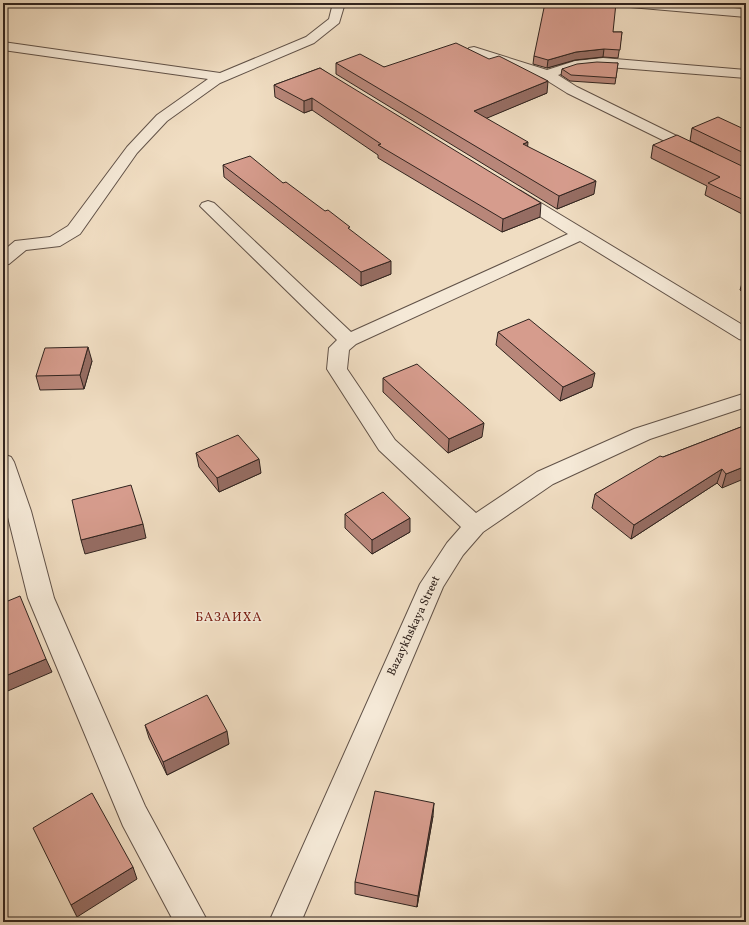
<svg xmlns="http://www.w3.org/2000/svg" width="749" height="925" viewBox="0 0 749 925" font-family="Vollkorn,serif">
	<rect width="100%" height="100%" fill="#f0ddc2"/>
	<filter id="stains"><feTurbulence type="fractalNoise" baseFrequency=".005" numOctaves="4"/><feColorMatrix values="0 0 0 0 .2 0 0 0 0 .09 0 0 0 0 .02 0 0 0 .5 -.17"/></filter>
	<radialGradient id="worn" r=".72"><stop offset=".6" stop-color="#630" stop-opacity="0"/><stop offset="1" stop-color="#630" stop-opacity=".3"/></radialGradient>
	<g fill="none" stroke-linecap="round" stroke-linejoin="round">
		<defs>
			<path id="minor" d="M 333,3 L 345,3 L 339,23 L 314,43 L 220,83 L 167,121 L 137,153 L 80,234 L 60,246 L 26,250 L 9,264 L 3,265 L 3,251 L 15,241 L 50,237 L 68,226 L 127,147 L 157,115 L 208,79 L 3,50 L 3,42 L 220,73 L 306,37 L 329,19 Z
				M 624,3 L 671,3 L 746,9 L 746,17 L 630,7 Z
				M 474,47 L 547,70 L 575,61 L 603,58 L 746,70 L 746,78 L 596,66 L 576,69 L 558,75 L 577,87 L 746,170 L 746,181 L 567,93 L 543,78 L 469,54 L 468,51 L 469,48 Z
				M 515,189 L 521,191 L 746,327 L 746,341 L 739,339 L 580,241 L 356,344 L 349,350 L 347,369 L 395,440 L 476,513 L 537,472 L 634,429 L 746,393 L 746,407 L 650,439 L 553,484 L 483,532 L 463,555 L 443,587 L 301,922 L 269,922 L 420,584 L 447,543 L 461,527 L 379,450 L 327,369 L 329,348 L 337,340 L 200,206 L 202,203 L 208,201 L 214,203 L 351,332 L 568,234 L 509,197 L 507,194 L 509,191 Z
				M 3,454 L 11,457 L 14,462 L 31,511 L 54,598 L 145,806 L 208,922 L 174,922 L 123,826 L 28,598 L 3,497 Z"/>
		</defs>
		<use href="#minor" stroke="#615248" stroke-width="2"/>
		<use href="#minor" fill="#f5e9d7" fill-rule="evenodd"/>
	</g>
	<path fill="#b88679" stroke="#31241f" d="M 613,32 L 622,32 L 618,58 L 603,57 L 575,60 L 547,68 L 533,64 L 534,56 Z
		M 336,63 L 384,67 L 547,93 L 486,118 L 528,147 L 594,194 L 557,209 L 336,74 Z
		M 618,63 L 615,84 L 570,81 L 561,75 L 562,69 Z
		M 320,68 L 540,217 L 502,232 L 378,158 L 378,155 L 312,110 L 304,113 L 275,97 L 274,85 Z
		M 692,128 L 746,130 L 746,216 L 705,195 L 707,186 L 651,158 L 653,145 L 713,152 L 690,141 Z
		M 223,165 L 283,183 L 350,230 L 391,274 L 361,286 L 224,177 Z
		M 746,273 L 746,294 L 740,290 L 744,277 Z
		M 498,332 L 592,387 L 560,401 L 496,345 Z
		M 92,361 L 84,389 L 40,390 L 36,376 Z
		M 383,378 L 482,437 L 448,453 L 383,392 Z
		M 746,425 L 722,488 L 717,483 L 631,539 L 592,508 L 595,494 L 663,457 Z
		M 196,453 L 261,473 L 219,492 L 199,467 Z
		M 345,514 L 410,532 L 372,554 L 345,528 Z
		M 145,725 L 229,744 L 167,775 L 149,738 Z
		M 433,816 L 417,907 L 355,894 L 355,882 Z"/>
	<path fill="#966d63" stroke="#31241f" d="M 604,49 L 603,57 L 575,60 L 547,68 L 548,60 L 576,52 Z
		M 548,81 L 547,93 L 473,124 L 474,111 Z
		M 312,98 L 312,110 L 304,113 L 304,101 Z
		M 528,142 L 527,154 L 523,144 Z
		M 596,181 L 594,194 L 557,209 L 559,196 Z
		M 541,203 L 540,217 L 502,232 L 503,219 Z
		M 391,261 L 391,274 L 361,286 L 361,272 Z
		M 88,347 L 92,361 L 84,389 L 80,375 Z
		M 595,373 L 592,387 L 560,401 L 563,387 Z
		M 484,423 L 482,437 L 448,453 L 449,439 Z
		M 259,459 L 261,473 L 219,492 L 217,478 Z
		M 746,466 L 746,478 L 722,488 L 726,474 Z
		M 722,469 L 717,483 L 631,539 L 634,525 Z
		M 410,518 L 410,532 L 372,554 L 372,540 Z
		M 143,524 L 146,538 L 85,554 L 81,540 Z
		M 46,659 L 52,672 L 3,693 L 3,677 Z
		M 227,731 L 229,744 L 167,775 L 163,762 Z
		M 434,803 L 433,816 L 417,907 L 418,896 Z
		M 133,867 L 137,879 L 77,917 L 71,905 Z"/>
	<path fill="#d69c8d" stroke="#31241f" d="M 545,3 L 616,3 L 613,32 L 622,32 L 620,50 L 604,49 L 576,52 L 548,60 L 534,56 Z
		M 456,43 L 489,59 L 499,56 L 548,81 L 474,111 L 528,142 L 523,144 L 596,181 L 559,196 L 336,63 L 360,54 L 384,67 Z
		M 597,62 L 618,63 L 616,78 L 571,75 L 562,69 L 577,64 Z
		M 320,68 L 541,203 L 503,219 L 378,145 L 381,144 L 312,98 L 304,101 L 274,85 Z
		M 718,117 L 746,130 L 746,154 L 692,128 Z
		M 677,135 L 746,168 L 746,201 L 708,183 L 720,177 L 653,145 Z
		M 250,156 L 283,183 L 286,182 L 325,211 L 328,210 L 350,227 L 348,228 L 391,261 L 361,272 L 223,165 Z
		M 746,273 L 746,278 L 744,277 Z
		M 529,319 L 595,373 L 563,387 L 498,332 Z
		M 88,347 L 80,375 L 36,376 L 45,348 Z
		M 417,364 L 484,423 L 449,439 L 383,378 Z
		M 746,425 L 746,466 L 726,474 L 722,469 L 634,525 L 595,494 L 660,456 L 663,457 Z
		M 238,435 L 259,459 L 217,478 L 196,453 Z
		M 131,485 L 143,524 L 81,540 L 72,500 Z
		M 383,492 L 410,518 L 372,540 L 345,514 Z
		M 20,596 L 46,659 L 3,677 L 3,603 Z
		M 207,695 L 227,731 L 163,762 L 145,725 Z
		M 375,791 L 434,803 L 418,896 L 355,882 Z
		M 92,793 L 133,867 L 71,905 L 33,828 Z"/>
	<g text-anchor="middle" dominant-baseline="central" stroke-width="3" stroke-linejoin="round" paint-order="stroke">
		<g font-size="12" fill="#31241f" stroke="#f5e9d7">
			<text transform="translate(414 626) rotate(-65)">Bazaykhskaya Street</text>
		</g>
		<g font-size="13" letter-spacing="1" fill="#7a1f14" stroke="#f5e9d7">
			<text x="229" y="618">БАЗАИХА</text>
		</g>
	</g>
	<rect width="749" height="925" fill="none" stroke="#f0ddc2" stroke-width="16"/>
	<rect x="4" y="4" width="741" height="917" fill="none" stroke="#31241f" stroke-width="2"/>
	<rect x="8" y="8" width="733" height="909" fill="none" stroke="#31241f"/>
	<rect width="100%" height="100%" filter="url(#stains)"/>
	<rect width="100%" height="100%" fill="url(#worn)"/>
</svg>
